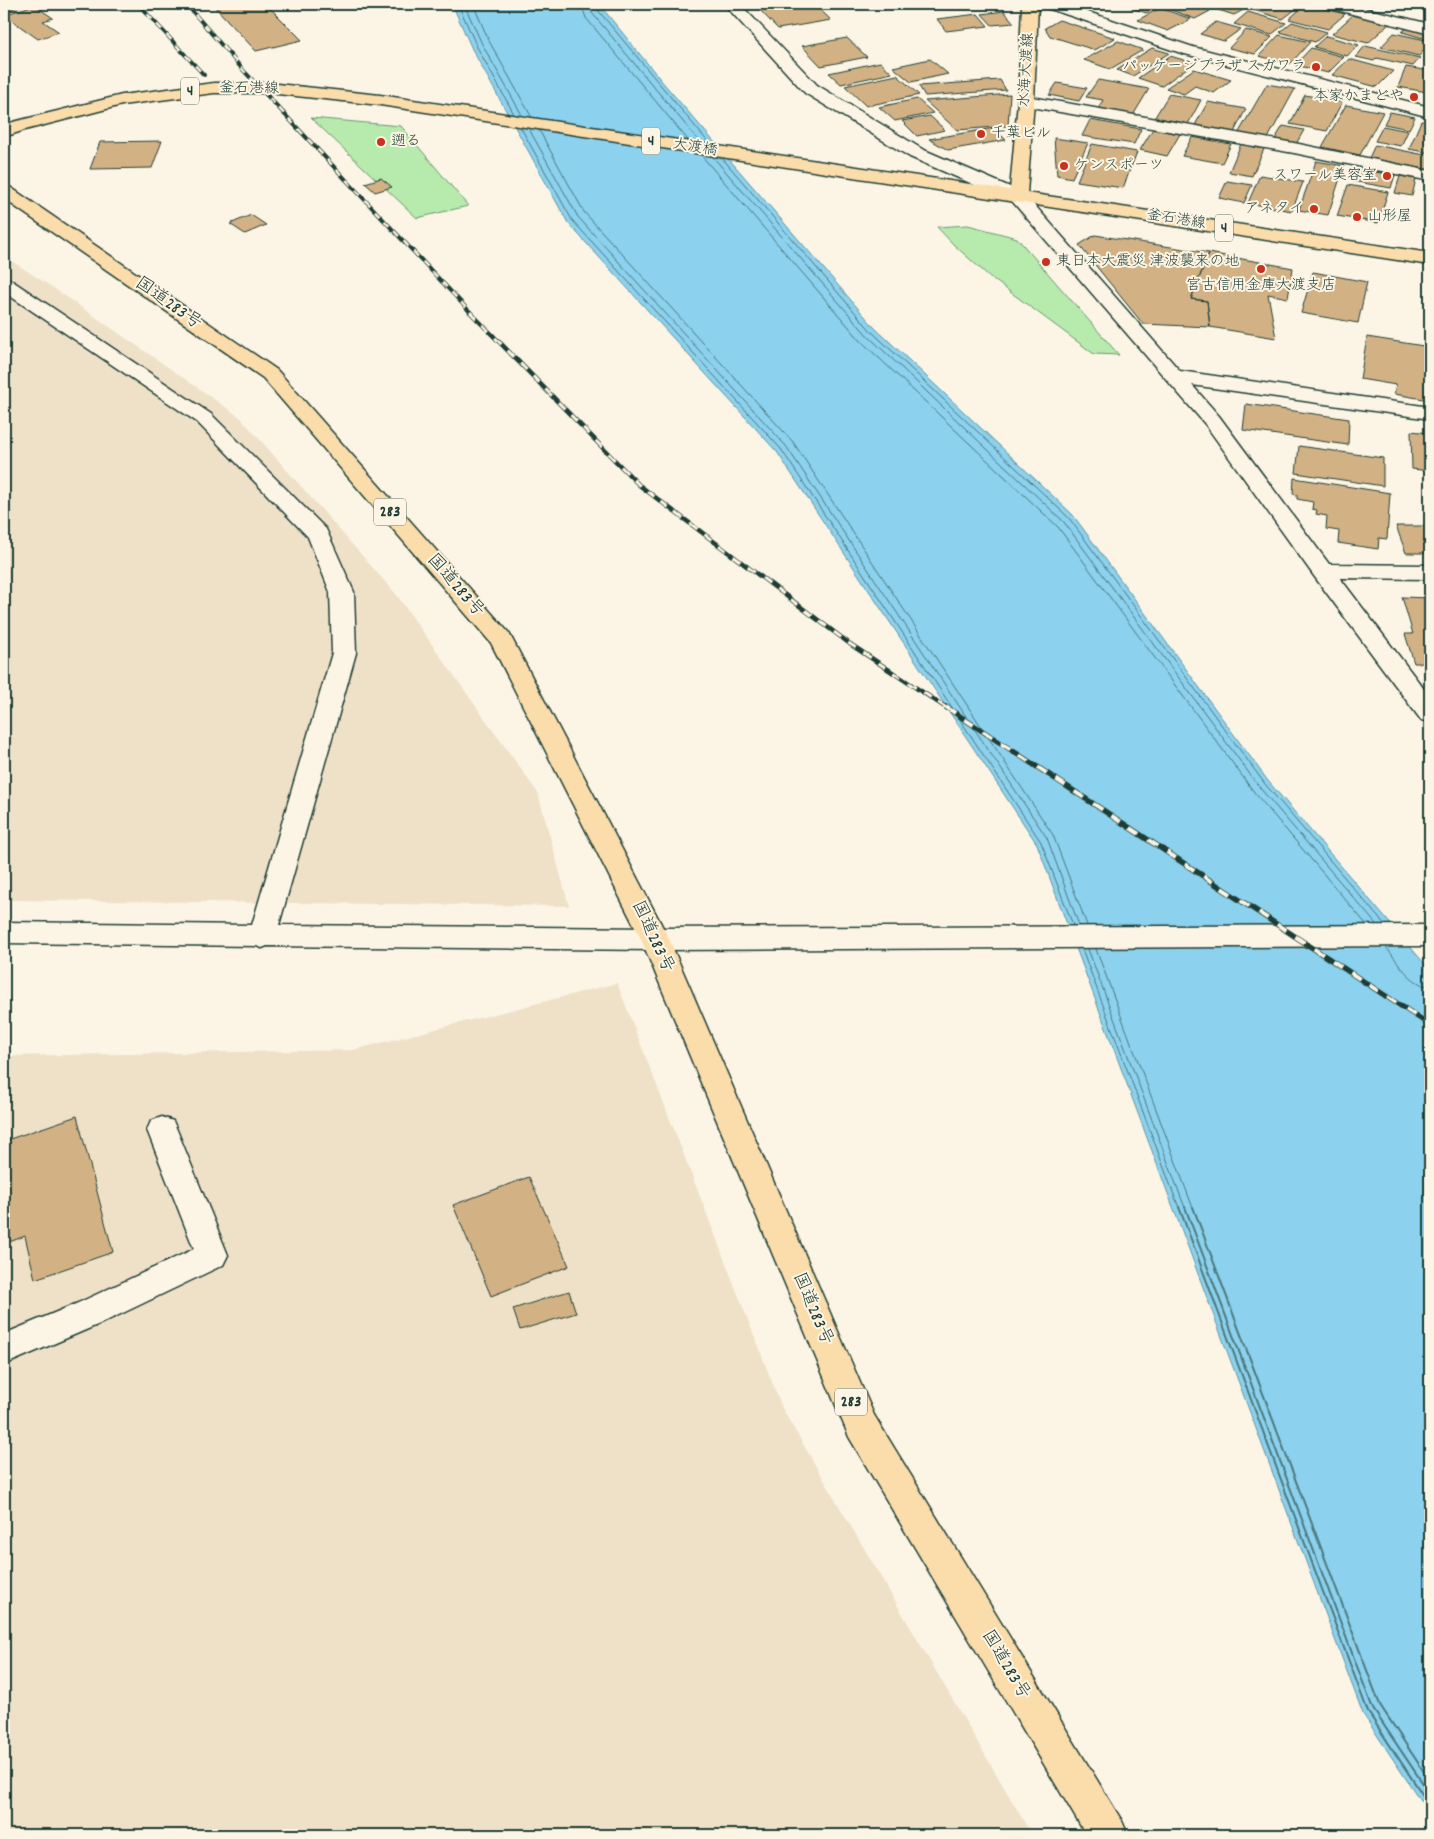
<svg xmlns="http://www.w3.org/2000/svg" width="1434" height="1839" viewBox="0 0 1434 1839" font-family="Dekko,'Klee One',sans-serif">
	<rect width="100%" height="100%" fill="#fcf5e5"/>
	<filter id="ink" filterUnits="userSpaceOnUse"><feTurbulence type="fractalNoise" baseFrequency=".02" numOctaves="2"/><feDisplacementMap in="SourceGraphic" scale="10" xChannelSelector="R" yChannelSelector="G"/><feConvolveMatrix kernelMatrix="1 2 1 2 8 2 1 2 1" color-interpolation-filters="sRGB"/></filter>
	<g filter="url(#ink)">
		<path fill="#efe1c8" d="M 4,256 L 52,287 L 240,417 L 396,594 L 538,793 L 569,906 L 4,900 Z
			M 617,983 L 783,1410 L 1032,1835 L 4,1835 L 4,1056 L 353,1050 Z"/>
		<path fill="#b7ebad" stroke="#6b9470" d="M 311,118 L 401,126 L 468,206 L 417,218 Z
			M 968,225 L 1017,238 L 1119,355 L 1094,354 L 990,277 L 954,245 L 937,227 Z"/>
		<path fill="#8cd1ed" stroke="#6096a3" d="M 452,4 L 599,4 L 665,85 L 875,328 L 1073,515 L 1268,781 L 1430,970 L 1430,1815 L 1363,1714 L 1037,844 L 777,452 L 568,223 L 472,49 Z"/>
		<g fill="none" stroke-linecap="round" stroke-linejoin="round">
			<path stroke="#4b787e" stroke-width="1" d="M 458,4 L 477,47 L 514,114
				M 464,4 L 482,44 L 522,115
				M 473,4 L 489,41 L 531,116
				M 581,4 L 586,18 L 688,140
				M 589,4 L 592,13 L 700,142
				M 595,4 L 597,9 L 709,143
				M 521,128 L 572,220 L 781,449 L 1041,842 L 1073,925
				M 529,129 L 578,217 L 786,446 L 1047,838 L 1079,925
				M 539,130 L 584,212 L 793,442 L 1053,835 L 1087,925
				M 701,155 L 861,341 L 1058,527 L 1254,792 L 1366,924
				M 713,157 L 867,335 L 1064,522 L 1260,788 L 1376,924
				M 722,158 L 871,331 L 1069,518 L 1265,784 L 1384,924
				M 1386,947 C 1399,963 1409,983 1430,987
				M 1082,949 L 1179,1208
				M 1088,949 L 1185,1208
				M 1096,949 L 1193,1208"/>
			<path stroke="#4b787e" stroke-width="2" d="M 1179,1207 L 1368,1712 L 1430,1806
				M 1185,1207 L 1373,1709 L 1430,1794
				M 1193,1207 L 1380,1705 L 1430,1781"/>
		</g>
		<path fill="#d2b285" stroke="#1f3d34" d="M 4,4 L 28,4 L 4,11 Z
			M 230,4 L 266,4 L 302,40 L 256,51 L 215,7 Z
			M 785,4 L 814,4 L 831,20 L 778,29 L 758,8 Z
			M 1122,4 L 1192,4 L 1210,11 L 1195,19 L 1161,6 L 1146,13 Z
			M 1220,4 L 1254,4 L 1234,15 L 1212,8 Z
			M 1257,4 L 1297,4 L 1301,5 L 1283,19 L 1250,9 Z
			M 1306,4 L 1345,14 L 1328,29 L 1289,19 Z
			M 34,5 L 53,18 L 43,21 L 59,32 L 38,39 L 4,15 Z
			M 1160,8 L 1191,19 L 1168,31 L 1138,20 Z
			M 1004,11 L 1014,23 L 992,25 L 982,14 Z
			M 1248,12 L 1286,23 L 1271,35 L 1234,24 Z
			M 978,14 L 988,26 L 946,31 L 937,19 Z
			M 1354,14 L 1389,24 L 1368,43 L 1332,34 Z
			M 1059,20 L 1115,38 L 1095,50 L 1050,36 L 1045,28 Z
			M 1216,22 L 1241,29 L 1224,41 L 1200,34 Z
			M 1292,22 L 1327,32 L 1315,42 L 1280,32 Z
			M 1408,27 L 1430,33 L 1430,40 L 1402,32 Z
			M 1246,30 L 1272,37 L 1255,54 L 1229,48 Z
			M 1394,33 L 1430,41 L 1430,44 L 1419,56 L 1381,47 Z
			M 1279,35 L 1310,42 L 1290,64 L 1259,56 Z
			M 1326,36 L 1359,45 L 1347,56 L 1314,47 Z
			M 847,38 L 867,57 L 821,66 L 802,46 Z
			M 1118,41 L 1143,50 L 1110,69 L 1084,60 Z
			M 1365,46 L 1420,58 L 1413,66 L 1377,58 L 1374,61 L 1356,57 Z
			M 1152,48 L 1169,53 L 1133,76 L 1117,70 Z
			M 1311,48 L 1344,57 L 1328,73 L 1295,65 Z
			M 1170,56 L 1194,63 L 1162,86 L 1138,78 Z
			M 930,59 L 948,74 L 911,82 L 893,67 Z
			M 1349,59 L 1393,71 L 1377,87 L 1332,75 Z
			M 880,62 L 892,73 L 841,84 L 829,73 Z
			M 1406,67 L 1430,71 L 1430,84 L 1427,92 L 1398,87 Z
			M 1194,69 L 1231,80 L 1214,93 L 1195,86 L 1184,94 L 1166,88 Z
			M 897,75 L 919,95 L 866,106 L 845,86 Z
			M 1000,80 L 1006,90 L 925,96 L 919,86 Z
			M 1098,80 L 1149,89 L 1132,117 L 1097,111 L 1103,100 L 1086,97 Z
			M 1057,83 L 1087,88 L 1079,101 L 1049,95 Z
			M 1267,84 L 1295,89 L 1267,140 L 1238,134 Z
			M 1010,94 L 1008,126 L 957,130 L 925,101 Z
			M 1169,94 L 1201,100 L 1188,124 L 1155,117 Z
			M 1305,95 L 1342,102 L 1327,131 L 1290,124 Z
			M 917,99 L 933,113 L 895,121 L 879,107 Z
			M 1208,102 L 1246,109 L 1234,132 L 1195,125 Z
			M 1346,105 L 1383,112 L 1360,155 L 1322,147 Z
			M 1390,112 L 1415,117 L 1409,129 L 1384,124 Z
			M 930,116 L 945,130 L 917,136 L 902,121 Z
			M 1090,120 L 1141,129 L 1134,144 L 1082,136 Z
			M 1421,121 L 1430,122 L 1430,153 L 1409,149 Z
			M 1283,126 L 1304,130 L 1296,144 L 1275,139 Z
			M 1383,126 L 1408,131 L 1401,146 L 1375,141 Z
			M 994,128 L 1006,140 L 948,150 L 929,139 Z
			M 1153,129 L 1180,134 L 1167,156 L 1140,150 Z
			M 1192,137 L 1231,144 L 1222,163 L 1182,156 Z
			M 1054,138 L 1088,143 L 1072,178 L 1057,175 Z
			M 162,141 L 152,168 L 90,169 L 100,142 Z
			M 1092,144 L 1137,152 L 1123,188 L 1077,181 Z
			M 1241,144 L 1264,149 L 1252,176 L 1229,172 Z
			M 1375,145 L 1430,156 L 1430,170 L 1369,158 Z
			M 1316,161 L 1344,166 L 1328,215 L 1299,210 Z
			M 1356,169 L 1395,175 L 1391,188 L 1352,181 Z
			M 1260,175 L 1303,182 L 1292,211 L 1248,203 Z
			M 1400,176 L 1416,179 L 1412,196 L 1395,193 Z
			M 381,178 L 392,187 L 375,192 L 365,183 Z
			M 1227,181 L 1252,185 L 1244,203 L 1219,198 Z
			M 1348,185 L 1388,192 L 1378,223 L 1337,216 Z
			M 251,215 L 266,225 L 245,234 L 230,224 Z
			M 1095,235 L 1209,253 L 1191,299 L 1207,301 L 1210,327 L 1143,324 L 1079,245 Z
			M 1209,253 L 1293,268 L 1288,298 L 1268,294 L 1276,338 L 1210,327 L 1207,301 L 1191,299 Z
			M 1313,272 L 1367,282 L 1358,323 L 1301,313 Z
			M 1367,337 L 1430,347 L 1430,400 L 1394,394 L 1396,385 L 1360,379 Z
			M 1246,404 L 1349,419 L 1348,445 L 1243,430 Z
			M 1411,431 L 1430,433 L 1430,471 L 1412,469 Z
			M 1299,446 L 1383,458 L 1383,486 L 1296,473 Z
			M 1294,478 L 1390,493 L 1387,539 L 1379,538 L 1378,549 L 1338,543 L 1339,531 L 1326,529 L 1327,516 L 1316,514 L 1317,510 L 1312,509 L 1313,502 L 1297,499 L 1297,495 L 1293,494 Z
			M 1396,526 L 1430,526 L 1430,558 L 1426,558 L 1425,553 L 1406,553 Z
			M 1402,597 L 1430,598 L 1430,663 L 1414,663 L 1405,634 L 1413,634 Z
			M 77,1116 L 113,1252 L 35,1279 L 25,1236 L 4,1244 L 4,1141 Z
			M 529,1177 L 569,1266 L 491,1296 L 453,1205 Z
			M 569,1291 L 576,1313 L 520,1330 L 513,1309 Z"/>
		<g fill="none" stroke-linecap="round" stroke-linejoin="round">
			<defs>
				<path id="minor" d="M 724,4 L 740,4 L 817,85 L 922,149 L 1024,193 L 1180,371 L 1430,407 L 1430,419 L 1192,385 L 1219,416 L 1329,564 L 1430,565 L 1430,579 L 1340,578 L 1430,697 L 1430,722 L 1421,720 L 1314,576 L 1205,424 L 1012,201 L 910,157 L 805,93 Z
					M 1041,4 L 1064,4 L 1193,47 L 1430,107 L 1430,117 L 1181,53 L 1044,7 Z
					M 1322,4 L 1348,4 L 1430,24 L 1430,34 L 1325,7 Z
					M 1026,96 L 1294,143 L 1430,171 L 1430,181 L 1294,153 L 1020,105 L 1018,101 L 1020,97 Z
					M 4,278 L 11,280 L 211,414 L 326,529 L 354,592 L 356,653 L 279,925 L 655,928 L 1430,925 L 1430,946 L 655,950 L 267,946 L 262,948 L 257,946 L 4,943 L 4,922 L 252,925 L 332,653 L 330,592 L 308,537 L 197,422 L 4,292 Z
					M 162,1117 L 173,1121 L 177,1130 L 228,1255 L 223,1265 L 102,1323 L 4,1365 L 4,1334 L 78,1303 L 194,1249 L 147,1130 L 151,1121 Z"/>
				<path id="major" d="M 1022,4 L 1038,4 L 1034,101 L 1027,193 L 1430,253 L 1430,265 L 380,105 L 268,93 L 214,93 L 122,105 L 25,130 L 4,137 L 4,126 L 13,122 L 122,95 L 214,83 L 268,83 L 380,95 L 1010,190 L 1018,101 Z"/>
				<path id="highway" d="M 4,186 L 10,187 L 277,370 L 509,633 L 669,939 L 874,1415 L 1122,1821 L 1128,1835 L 1086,1835 L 849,1437 L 641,939 L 491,643 L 263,378 L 4,199 Z"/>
			</defs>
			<use href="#minor" stroke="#1f3d34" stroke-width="3"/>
			<use href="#major" stroke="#1f3d34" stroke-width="3"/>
			<use href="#highway" stroke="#1f3d34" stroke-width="3"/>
			<use href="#minor" fill="#fcf5e5" fill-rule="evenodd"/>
			<use href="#major" fill="#fbddab" fill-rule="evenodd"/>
			<use href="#highway" fill="#fbddab" fill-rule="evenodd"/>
			<defs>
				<path id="rail-far2" d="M 138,4 L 204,75
					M 186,4 L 244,71 L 471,313"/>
				<path id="rail-far1" d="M 470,312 L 639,485 L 850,644 L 948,709"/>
				<path id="rail" d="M 946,707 L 1430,1025"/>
			</defs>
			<use href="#rail-far2" stroke="#1f3d34" stroke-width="4"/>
			<use href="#rail-far1" stroke="#1f3d34" stroke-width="4.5"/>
			<use href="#rail" stroke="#1f3d34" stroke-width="5.5"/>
			<use href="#rail-far2" stroke="#fcf5e5" stroke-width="2.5" stroke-dasharray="7" stroke-linecap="butt"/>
			<use href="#rail-far1" stroke="#fcf5e5" stroke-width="3" stroke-dasharray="9" stroke-linecap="butt"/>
			<use href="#rail" stroke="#fcf5e5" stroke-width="4" stroke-dasharray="11" stroke-linecap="butt"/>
		</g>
	</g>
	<g fill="#c8321e" stroke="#fcf5e5" stroke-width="2">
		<circle cx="1316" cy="67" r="5"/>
		<circle cx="1414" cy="97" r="5"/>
		<circle cx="981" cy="134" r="5"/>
		<circle cx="381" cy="142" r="5"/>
		<circle cx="1064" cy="166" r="5"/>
		<circle cx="1387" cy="176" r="5"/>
		<circle cx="1314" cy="209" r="5"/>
		<circle cx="1357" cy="217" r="5"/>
		<circle cx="1046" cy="262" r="5"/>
		<circle cx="1261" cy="269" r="5"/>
	</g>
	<g text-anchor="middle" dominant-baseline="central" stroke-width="4" stroke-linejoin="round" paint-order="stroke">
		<g font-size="15" fill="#1f3d34" stroke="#fcf5e5" text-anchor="start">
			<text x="1306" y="67" text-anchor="end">パッケージプラザ スガワラ</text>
			<text x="1404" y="97" text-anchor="end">本家かまどや</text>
			<text x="991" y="134">千葉ビル</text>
			<text x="391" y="142">遡る</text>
			<text x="1074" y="166">ケンスポーツ</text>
			<text x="1377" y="176" text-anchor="end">スワール美容室</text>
			<text x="1304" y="209" text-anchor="end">アネタイ</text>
			<text x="1367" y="217">山形屋</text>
			<text x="1056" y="262">東日本大震災 津波襲来の地</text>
			<text x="1261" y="286" text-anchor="middle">宮古信用金庫大渡支店</text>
		</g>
		<g font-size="15" fill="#1f3d34" stroke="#fcf5e5">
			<text transform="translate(1027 70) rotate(-87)">水海大渡線</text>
			<text transform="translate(249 89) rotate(1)">釜石港線</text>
			<text transform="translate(695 148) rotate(9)">大渡橋</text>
			<text transform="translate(1176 220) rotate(9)">釜石港線</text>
		</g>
		<g fill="#fcf5e5" stroke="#617469" stroke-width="1">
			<rect x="181" y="77.5" width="18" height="27" rx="4"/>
			<rect x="642" y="127.5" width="18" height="27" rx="4"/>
			<rect x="1215" y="214.5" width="18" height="27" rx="4"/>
			<rect x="374" y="498.5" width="32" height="27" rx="4"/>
			<rect x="835" y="1388.5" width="32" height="27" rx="4"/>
		</g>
		<g font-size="16" font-weight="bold" fill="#1f3d34">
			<text x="190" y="91">4</text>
			<text x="651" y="141">4</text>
			<text x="1224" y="228">4</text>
			<text x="390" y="512">283</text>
			<text x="851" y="1402">283</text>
		</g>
		<g font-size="18" fill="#1f3d34" stroke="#fcf5e5">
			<text transform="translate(168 304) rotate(35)">国道283号</text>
			<text transform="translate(455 586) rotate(49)">国道283号</text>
			<text transform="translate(652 937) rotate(65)">国道283号</text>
			<text transform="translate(812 1309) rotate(67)">国道283号</text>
			<text transform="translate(1005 1665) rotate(59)">国道283号</text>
		</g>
	</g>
	<rect width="1434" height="1839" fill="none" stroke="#fcf5e5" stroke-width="20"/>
	<rect x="10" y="10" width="1414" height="1819" fill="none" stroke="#1f3d34" stroke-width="2" filter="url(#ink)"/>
</svg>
